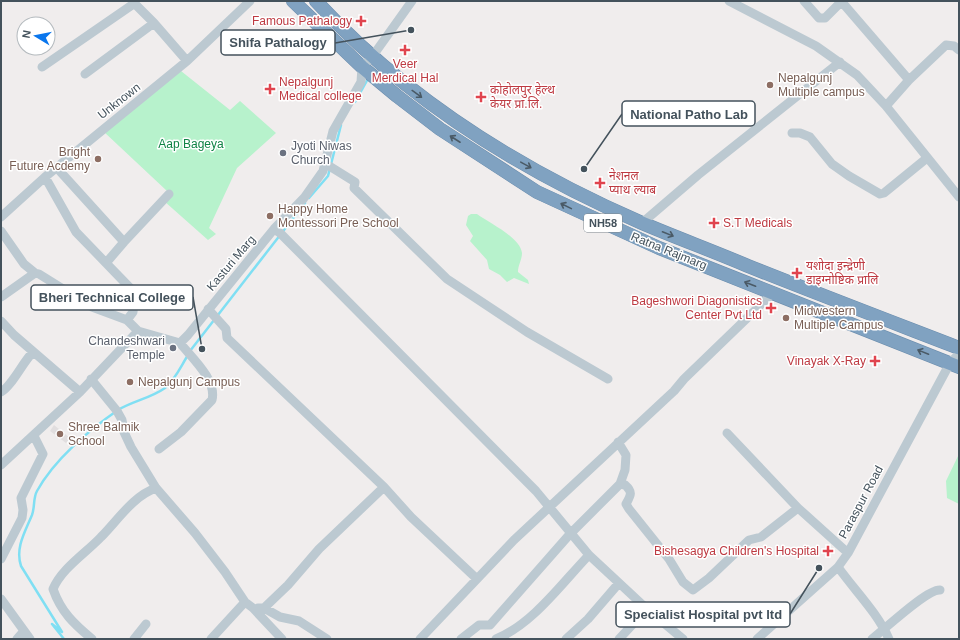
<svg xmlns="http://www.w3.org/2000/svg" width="960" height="640" viewBox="0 0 960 640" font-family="Arial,'Noto Sans Devanagari',sans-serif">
	<rect width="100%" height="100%" fill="#f0eded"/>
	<path fill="#e1dedf" d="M 54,425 L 70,438 L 66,443 L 50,431 Z"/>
	<path fill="#b7f2cc" d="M 181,71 L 230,110 L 240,101 L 276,133 L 237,168 L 209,228 L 216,234 L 208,240 L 164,201 L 167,191 L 103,131 Z
		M 471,214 L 477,214 C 489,223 520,237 522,253 C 522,260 518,265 518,272 L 528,280 L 529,284 L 514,278 L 507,282 L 500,275 L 489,269 L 487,260 L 470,241 L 473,236 L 466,225 L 468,216 Z
		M 959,454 L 959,504 L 947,498 L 946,481 Z"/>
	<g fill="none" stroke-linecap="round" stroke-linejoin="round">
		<path stroke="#80dff3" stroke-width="2.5" d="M 355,102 L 369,77
			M 309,198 L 328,176 L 341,125
			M 190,351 L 305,203
			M 64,639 L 52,624 L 62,632 L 21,566 C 15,548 25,532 32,515 C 35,507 33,498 37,491 C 54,460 89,430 118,410 C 133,401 151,398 165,388 C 175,380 181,366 188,355"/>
		<defs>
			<path id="highway" d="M 293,1 L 362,67 L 397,96 L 440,129 L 537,192 L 659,248 L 959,367
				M 316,1 C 406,99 520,170 642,223 C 677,238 713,251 748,266 C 818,294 889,321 959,348"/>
		</defs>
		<use href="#highway" stroke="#6b8dad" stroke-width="14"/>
		<path stroke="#bcc9d1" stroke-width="9" d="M 729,1 L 816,46 L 857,75 L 886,106
			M 804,1 L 819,18 L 825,18 L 841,2
			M 841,1 L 909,80
			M 959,50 L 954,46 L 946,45 L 909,80 L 886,106 L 959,197
			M 42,67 L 132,5 L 136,5 L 154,23
			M 85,74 L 154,23 L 187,61
			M 792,133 L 800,133 L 810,137 L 832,164 L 849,176 L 880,194 L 884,193 L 927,158
			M 326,164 L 355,182 L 354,188 L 447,279 L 527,332 L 608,379
			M 57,168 L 124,242 L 106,263
			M 45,177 L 76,232 L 135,293 L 133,312 L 127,320
			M 1,217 L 45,177 L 187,61 L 250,1
			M 642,223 L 698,175 L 840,62
			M 274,229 L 280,233 L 536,491 L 589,555 L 647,609 L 683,639
			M 1,231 L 24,264 L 35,273
			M 124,242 L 169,194
			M 1,297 L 35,273 L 39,274 L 92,307 L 127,320 L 138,331
			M 208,309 L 226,329 L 227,338 L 384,487 L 319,549 L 288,585 L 264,608
			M 1,321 L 14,335 L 80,392
			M 91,379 L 117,411 L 122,420 L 124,432 L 131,447 L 156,488 L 195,533 L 225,572 L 245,602 L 253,608 L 282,639
			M 1,392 C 11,387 23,362 33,352
			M 727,433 L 798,508 L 848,553
			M 159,449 L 181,432 L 212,400 C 217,380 192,358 180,343
			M 1,465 L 80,392 L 138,331 L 180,343 L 188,335 L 274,229 L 304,198 L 323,171 L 333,131 L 361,82 L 362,67 L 372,57 L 412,1
			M 620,484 L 625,485 C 633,492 631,495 626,504 L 629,509 L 669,559 L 683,582 L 693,590 L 709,578 L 749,540 L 761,537 L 798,508
			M 384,487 L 411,517 L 477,579
			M 1,559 L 22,518 L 23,510 L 21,498 L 43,454 L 34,436
			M 838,567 C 855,591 877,612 889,639
			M 1,599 L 30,639
			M 258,608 L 264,608 L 280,617 L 299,621 L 327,639
			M 17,639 L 24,631
			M 92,639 C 74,624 61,612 53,589 C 62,568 86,553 101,537 C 118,520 133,496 156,488
			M 134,639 L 146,624
			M 211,639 L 245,602
			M 420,639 L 514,540 L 674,391 L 684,379 L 774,292
			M 461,639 L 479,625 L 490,625 L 570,534 L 620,484 L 625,470 L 626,455 L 618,442
			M 496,639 C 533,624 562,583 589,555
			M 566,639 L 588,619 L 619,583
			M 619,639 L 647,609
			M 757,639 L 838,567 L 848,553 L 950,363 L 959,354
			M 872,639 C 885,629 927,589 940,590"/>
		<use href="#highway" stroke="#80a2c1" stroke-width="13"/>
	</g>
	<defs><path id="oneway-shaft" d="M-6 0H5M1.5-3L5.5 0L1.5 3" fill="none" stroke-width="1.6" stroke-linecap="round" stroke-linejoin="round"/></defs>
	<g stroke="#4a5a66">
		<use href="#oneway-shaft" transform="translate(417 94) rotate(36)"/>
		<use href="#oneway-shaft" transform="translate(455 139) rotate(-147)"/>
		<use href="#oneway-shaft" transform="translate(526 165) rotate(29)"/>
		<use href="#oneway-shaft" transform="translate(566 206) rotate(-154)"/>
		<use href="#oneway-shaft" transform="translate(668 234) rotate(22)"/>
		<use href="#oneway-shaft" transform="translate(750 284) rotate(-159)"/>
		<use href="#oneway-shaft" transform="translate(923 352) rotate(-158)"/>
	</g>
	<g fill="#e0444e" stroke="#fff" stroke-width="1.5">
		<path d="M359 15h4v4h4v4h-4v4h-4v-4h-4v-4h4z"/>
		<path d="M403 44h4v4h4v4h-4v4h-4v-4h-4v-4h4z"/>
		<path d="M268 83h4v4h4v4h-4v4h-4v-4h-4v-4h4z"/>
		<path d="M479 91h4v4h4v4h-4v4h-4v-4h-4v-4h4z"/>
		<path d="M598 177h4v4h4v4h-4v4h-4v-4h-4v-4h4z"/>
		<path d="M712 217h4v4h4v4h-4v4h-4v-4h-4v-4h4z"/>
		<path d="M795 267h4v4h4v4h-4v4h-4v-4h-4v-4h4z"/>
		<path d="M769 302h4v4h4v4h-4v4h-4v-4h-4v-4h4z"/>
		<path d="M873 355h4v4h4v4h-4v4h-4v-4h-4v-4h4z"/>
		<path d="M826 545h4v4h4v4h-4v4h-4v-4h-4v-4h4z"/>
	</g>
	<g fill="#8d6e63" stroke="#fff" stroke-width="1.5">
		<circle cx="770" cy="85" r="4"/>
		<circle cx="98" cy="159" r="4"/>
		<circle cx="270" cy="216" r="4"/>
		<circle cx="786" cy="318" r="4"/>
		<circle cx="130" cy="382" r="4"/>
		<circle cx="60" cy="434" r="4"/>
	</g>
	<g fill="#6b7280" stroke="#fff" stroke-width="1.5">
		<circle cx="283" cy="153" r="4"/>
		<circle cx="173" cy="348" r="4"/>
	</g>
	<g text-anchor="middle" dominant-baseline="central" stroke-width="3" stroke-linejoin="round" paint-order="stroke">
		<rect fill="#fff" stroke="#7c868d" stroke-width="1" x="584" y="214" width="38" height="18" rx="3"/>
		<g font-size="11" font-weight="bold" fill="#44525c">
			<text x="603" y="223">NH58</text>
		</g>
		<g font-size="12" fill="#be3a42" stroke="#fff" text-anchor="start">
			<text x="352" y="21" text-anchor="end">Famous Pathalogy</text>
			<text x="405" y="64" text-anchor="middle">Veer<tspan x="405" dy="14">Merdical Hal</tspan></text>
			<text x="279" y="82">Nepalgunj<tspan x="279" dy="14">Medical college</tspan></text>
			<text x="490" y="90">काेहाेलपुर हेल्थ<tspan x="490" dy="14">केयर प्रा.लि.</tspan></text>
			<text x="609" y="176">नेशनल<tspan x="609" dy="14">प्याथ ल्याब</tspan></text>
			<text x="723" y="223">S.T Medicals</text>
			<text x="806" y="266">यशोदा इन्द्रेणी<tspan x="806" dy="14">डाइग्नोष्टिक प्रालि</tspan></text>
			<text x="762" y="301" text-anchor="end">Bageshwori Diagonistics<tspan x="762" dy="14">Center Pvt Ltd</tspan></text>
			<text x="866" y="361" text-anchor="end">Vinayak X-Ray</text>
			<text x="819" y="551" text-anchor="end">Bishesagya Children's Hospital</text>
		</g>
		<g font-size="12" fill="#785e54" stroke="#fff" text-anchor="start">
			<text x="778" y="78">Nepalgunj<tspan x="778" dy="14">Multiple campus</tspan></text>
			<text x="90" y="152" text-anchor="end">Bright<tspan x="90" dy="14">Future Acdemy</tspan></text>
			<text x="278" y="209">Happy Home<tspan x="278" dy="14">Montessori Pre School</tspan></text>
			<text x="794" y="311">Midwestern<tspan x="794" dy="14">Multiple Campus</tspan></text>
			<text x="138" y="382">Nepalgunj Campus</text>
			<text x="68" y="427">Shree Balmik<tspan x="68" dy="14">School</tspan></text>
		</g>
		<g font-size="12" fill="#44525c" stroke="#fff">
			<text transform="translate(119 101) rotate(-38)">Unknown</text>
			<text transform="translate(669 251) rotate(22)">Ratna Rajmarg</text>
			<text transform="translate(231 263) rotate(-50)">Kasturi Marg</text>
			<text transform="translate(861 502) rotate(-62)">Paraspur Road</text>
		</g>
		<g font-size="12" fill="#0f8345" stroke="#fff">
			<text x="191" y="144">Aap Bageya</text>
		</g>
		<g font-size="12" fill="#5b616d" stroke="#fff" text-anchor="start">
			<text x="291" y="146">Jyoti Niwas<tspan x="291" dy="14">Church</tspan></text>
			<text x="165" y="341" text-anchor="end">Chandeshwari<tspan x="165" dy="14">Temple</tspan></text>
		</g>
	</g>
	<path fill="none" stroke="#44525c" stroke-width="1.5" d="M411 30L335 43M584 169L622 114M202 349L193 297M819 568L790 614"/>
	<g fill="#44525c" stroke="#fff" stroke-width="1.5">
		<circle cx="411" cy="30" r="4"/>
		<circle cx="584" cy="169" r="4"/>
		<circle cx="202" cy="349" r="4"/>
		<circle cx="819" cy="568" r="4"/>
	</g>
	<g fill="#fff" stroke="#44525c" stroke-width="1.5">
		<rect x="221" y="30" width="114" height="25" rx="4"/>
		<rect x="622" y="101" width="133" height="25" rx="4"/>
		<rect x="31" y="285" width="162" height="25" rx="4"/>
		<rect x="616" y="602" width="174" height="25" rx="4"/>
	</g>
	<g font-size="13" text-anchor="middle" font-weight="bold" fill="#44525c">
		<text x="278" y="47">Shifa Pathalogy</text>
		<text x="689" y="119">National Patho Lab</text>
		<text x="112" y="302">Bheri Technical College</text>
		<text x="703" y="619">Specialist Hospital pvt ltd</text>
	</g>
	<rect width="960" height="640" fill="none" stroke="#44525c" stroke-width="4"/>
	<g transform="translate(36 36) rotate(280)"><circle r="19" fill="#ffffff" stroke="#b4babe"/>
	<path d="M0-3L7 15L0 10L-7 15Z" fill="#0a76ed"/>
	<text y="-6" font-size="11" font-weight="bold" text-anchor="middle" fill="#44525c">N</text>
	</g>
</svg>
